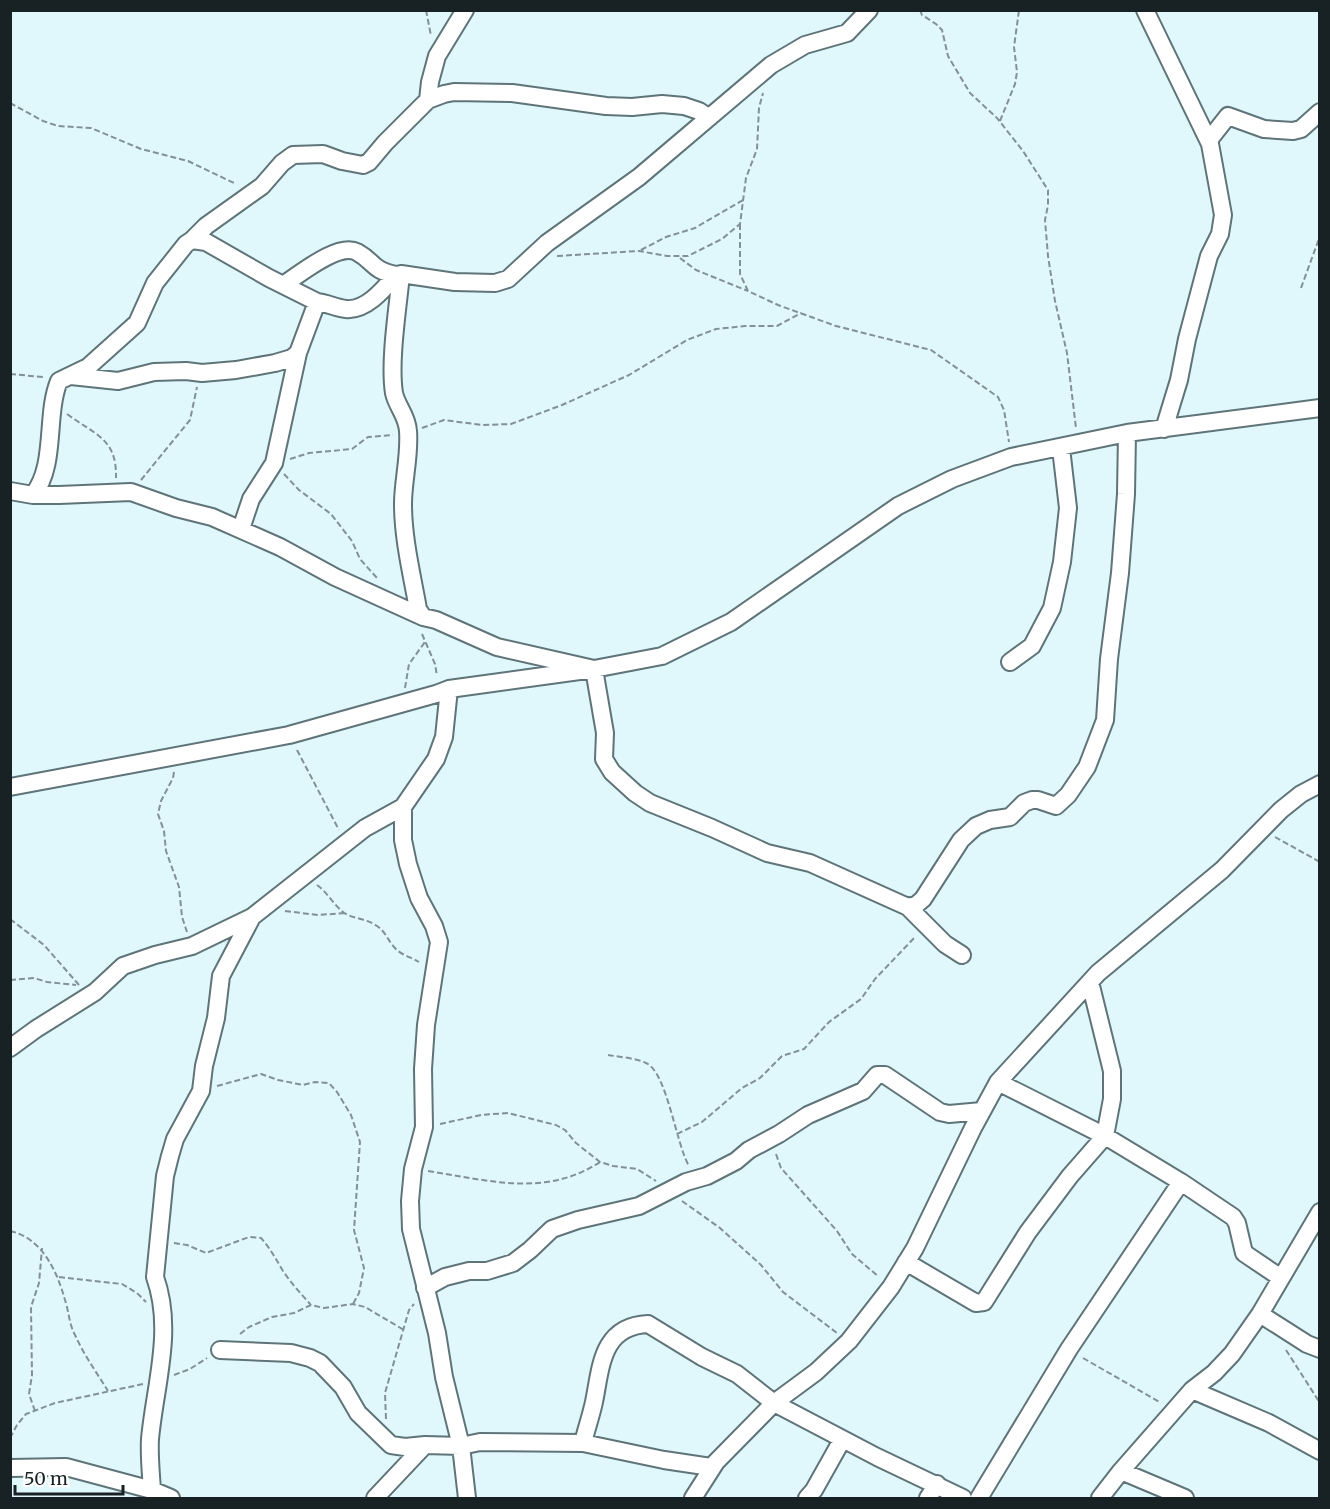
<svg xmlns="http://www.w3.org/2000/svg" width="1330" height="1509" viewBox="0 0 1330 1509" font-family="Merriweather,serif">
	<rect width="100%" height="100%" fill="#e0f7fc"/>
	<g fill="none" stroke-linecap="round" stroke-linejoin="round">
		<defs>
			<path id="minor" d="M 1145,10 L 1210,144 L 1223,215 L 1220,234 L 1209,256 L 1187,339 L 1179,380 L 1164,429
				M 428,100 L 430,82 L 437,56 L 465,10
				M 1209,140 L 1228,116 L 1264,129 L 1293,131 L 1301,129 L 1320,112
				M 192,240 L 206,226 L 262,186 L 282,163 L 293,155 L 323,154 L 342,161 L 363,165 L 369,162 L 385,143 L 428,100 L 444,94 L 454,92 L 512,93 L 606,106 L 632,107 L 662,104 L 684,106 L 699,111 L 708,117
				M 401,274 C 398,307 389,361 394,393 C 397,407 407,415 408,431 C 410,456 403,480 403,504 C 403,539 412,575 418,609 L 423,617
				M 283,285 C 299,275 338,242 357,252 C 375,262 371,270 396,275
				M 71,376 L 118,381 L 154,372 L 186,371 L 202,373 L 236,370 L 275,363 L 292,358 L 298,353 L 317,302 C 327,303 336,308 346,309 C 366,311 384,289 396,275 L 401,274 L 455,282 L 495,283 L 508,279 L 547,243 L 639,177 L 771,65 L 805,45 L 847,33 L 869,10
				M 10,491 L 33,495 L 59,495 L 131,492 L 176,508 L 212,517 L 280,547 L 335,577 L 423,617 L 436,620 L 497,647 L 594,669 L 605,733 L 604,759 L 612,772 L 635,793 L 650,803 L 712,828 L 767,853 L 810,863 L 908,907 L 945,944 L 962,955
				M 33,495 C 57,465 45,415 59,381 L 88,367 L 137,323 L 155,283 L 186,244 L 192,240 L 206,242 L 269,278 L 317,302
				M 241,529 L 251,499 L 274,463 L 298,353
				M 1010,662 L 1032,646 L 1052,608 L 1062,562 L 1068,508 L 1061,448
				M 10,787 L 289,735 L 436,694 L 449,689 L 594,669 L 662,656 L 731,622 L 898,506 L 952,479 L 1011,457 L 1127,433 L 1320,408
				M 403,807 L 403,840 L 408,864 L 419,898 L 434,926 L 439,942 L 426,1025 L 423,1069 L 424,1127 L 413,1169 L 410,1201 L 411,1229 L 437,1333 L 444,1377 L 461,1446 L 467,1498
				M 908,907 L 916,905 L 923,899 L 961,840 L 976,826 L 990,820 L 1010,817 L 1024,803 L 1032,800 L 1038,800 L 1056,806 L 1068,795 L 1087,767 L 1105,720 L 1109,659 L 1120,573 L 1126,494 L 1127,433
				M 10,1048 L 36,1029 L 95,992 L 123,966 L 155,955 L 192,946 L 252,917 L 365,828 L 403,807 L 436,759 L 444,737 L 449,689
				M 998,1082 L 1105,1136 L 1181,1182 L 1233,1217 L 1237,1223 L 1244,1253 L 1281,1278
				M 906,1262 L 976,1303 L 984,1302 L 1028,1232 L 1070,1176 L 1105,1136 L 1112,1099 L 1112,1071 L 1090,982
				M 425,1288 L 445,1277 L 469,1271 L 487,1271 L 513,1263 L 530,1250 L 552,1229 L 578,1220 L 639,1206 L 686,1182 L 707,1176 L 736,1161 L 749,1150 L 779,1134 L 808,1115 L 863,1091 L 877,1075 L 885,1075 L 940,1112 L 949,1114 L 982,1111
				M 1260,1314 L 1307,1344 L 1320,1349
				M 220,1350 L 291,1353 L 310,1358 L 320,1363 L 343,1387 L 358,1413 L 391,1445 L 405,1447 L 425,1445 L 461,1446 L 480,1442 L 583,1443 L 664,1460 L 711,1467
				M 1192,1390 L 1269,1423 L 1320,1451
				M 583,1443 C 586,1430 591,1416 594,1402 C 601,1368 601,1326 648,1324 L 702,1357 L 737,1374 L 774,1403 L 877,1457 L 963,1498
				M 10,1468 L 66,1467 L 152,1490 L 171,1498
				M 1121,1471 L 1185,1498
				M 152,1490 C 151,1474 149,1456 150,1439 C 155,1385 174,1330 155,1277 L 165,1176 L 170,1156 L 175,1139 L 201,1091 L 204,1066 L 216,1018 L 221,976 L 252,917
				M 375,1498 L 425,1445
				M 693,1498 L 716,1462 L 774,1403 L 816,1372 L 849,1341 L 891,1287 L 915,1248 L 973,1128 L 998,1082 L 1098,973 L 1222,870 L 1281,810 L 1301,794 L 1320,784
				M 807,1498 L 814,1490 L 842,1440
				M 928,1498 L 937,1484
				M 979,1498 L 1069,1349 L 1181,1182
				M 1100,1498 L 1121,1471 L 1192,1390 L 1214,1373 L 1232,1354 L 1260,1314 L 1320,1212"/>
		</defs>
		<use href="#minor" stroke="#5f7478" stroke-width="20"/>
		<path stroke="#819195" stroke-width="2" stroke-dasharray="6 3" stroke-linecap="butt" d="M 426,10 L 431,36
			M 920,10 L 922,15 L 936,24 L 942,30 L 948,56 L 970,93 L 997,118 L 1023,151 L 1048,190 L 1048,205 L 1045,220 L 1048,256 L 1055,301 L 1067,353 L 1076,428
			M 10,103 L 43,121 L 58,126 L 91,128 L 141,149 L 188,161 L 236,184
			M 1000,121 L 1015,84 L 1017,72 L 1014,47 L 1019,10
			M 740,224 L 740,274 L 748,291 L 778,305 L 836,326 L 931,350 L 998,397 L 1004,410 L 1009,442
			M 641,250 L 666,237 L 695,228 L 743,200
			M 557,256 L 639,251 L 667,256 L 688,256 L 722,239 L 740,224 L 746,178 L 757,149 L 759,108 L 763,93
			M 680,258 L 696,270 L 748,291
			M 1301,288 L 1320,236
			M 10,374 L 43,377
			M 67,414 C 95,435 117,438 116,478
			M 422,428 L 444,420 L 482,425 L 511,424 L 562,405 L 629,375 L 687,340 L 716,329 L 745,326 L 777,326 L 801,313
			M 290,459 L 309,453 L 352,449 L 368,437 L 393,435
			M 284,474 L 299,490 L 331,514 L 352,541 L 360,559 L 377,578
			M 141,480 L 190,420 L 197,387
			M 422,634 L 435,664 L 437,676
			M 405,688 L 409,664 L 425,642
			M 297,750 L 339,830
			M 174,772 L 173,778 L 161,801 L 158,814 L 164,831 L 166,851 L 179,887 L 182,917 L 187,932
			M 1275,837 L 1320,862
			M 317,885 C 327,892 333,904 343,912 C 352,919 366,918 377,926 C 386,932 388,941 395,948 C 401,955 411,957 419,962
			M 285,911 L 318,915 L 345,913
			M 10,919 L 44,945 L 79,985
			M 10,980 L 34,978 L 47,982 L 76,985
			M 608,1055 C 620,1057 635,1058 646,1063 C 667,1072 676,1144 689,1166
			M 217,1086 L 261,1074 L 278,1080 L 303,1085 L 315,1082 L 329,1083 L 337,1092 L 351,1115 L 360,1142 L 354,1230 L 364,1268 L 359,1293 L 353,1304
			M 440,1124 L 481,1115 L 508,1113 L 556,1125 L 565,1130 L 576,1143 L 600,1162 L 613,1166 L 637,1169 L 656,1181
			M 677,1134 L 702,1122 L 742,1088 L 760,1078 L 782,1056 L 804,1049 L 829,1022 L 861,999 L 875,979 L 916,936
			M 776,1154 L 781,1168 L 837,1231 L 852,1254 L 879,1277
			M 428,1171 C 488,1180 545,1198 600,1162
			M 682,1201 L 720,1228 L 761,1265 L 783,1292 L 837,1333
			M 10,1231 C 42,1238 57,1271 65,1300 C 69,1312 69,1324 75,1335 C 84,1355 97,1373 108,1391
			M 174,1243 L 187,1245 L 206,1253 L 249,1237 L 261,1238 C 270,1248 276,1259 283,1271 C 291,1283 301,1294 311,1305
			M 59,1277 L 122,1284 L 137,1293 L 146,1302
			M 240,1334 L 249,1327 L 272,1317 L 294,1313 L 311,1305 L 324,1308 L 353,1304 L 365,1307 L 404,1330
			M 1286,1350 L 1320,1403
			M 1083,1358 L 1161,1403
			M 174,1375 L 190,1369 L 207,1358
			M 35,1411 L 29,1394 L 32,1375 L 31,1307 L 39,1283 L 42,1248
			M 386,1419 L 385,1393 L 409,1310 L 414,1304
			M 10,1438 L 17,1425 L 26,1414 L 55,1403 L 143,1384"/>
		<use href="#minor" stroke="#fff" stroke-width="16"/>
	</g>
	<rect width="1330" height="1509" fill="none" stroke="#182123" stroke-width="24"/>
	<path d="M15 1485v9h108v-9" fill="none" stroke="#182123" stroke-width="3"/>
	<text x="24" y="1485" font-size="18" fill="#182123" stroke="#ffffff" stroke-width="4.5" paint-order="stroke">50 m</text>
</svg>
